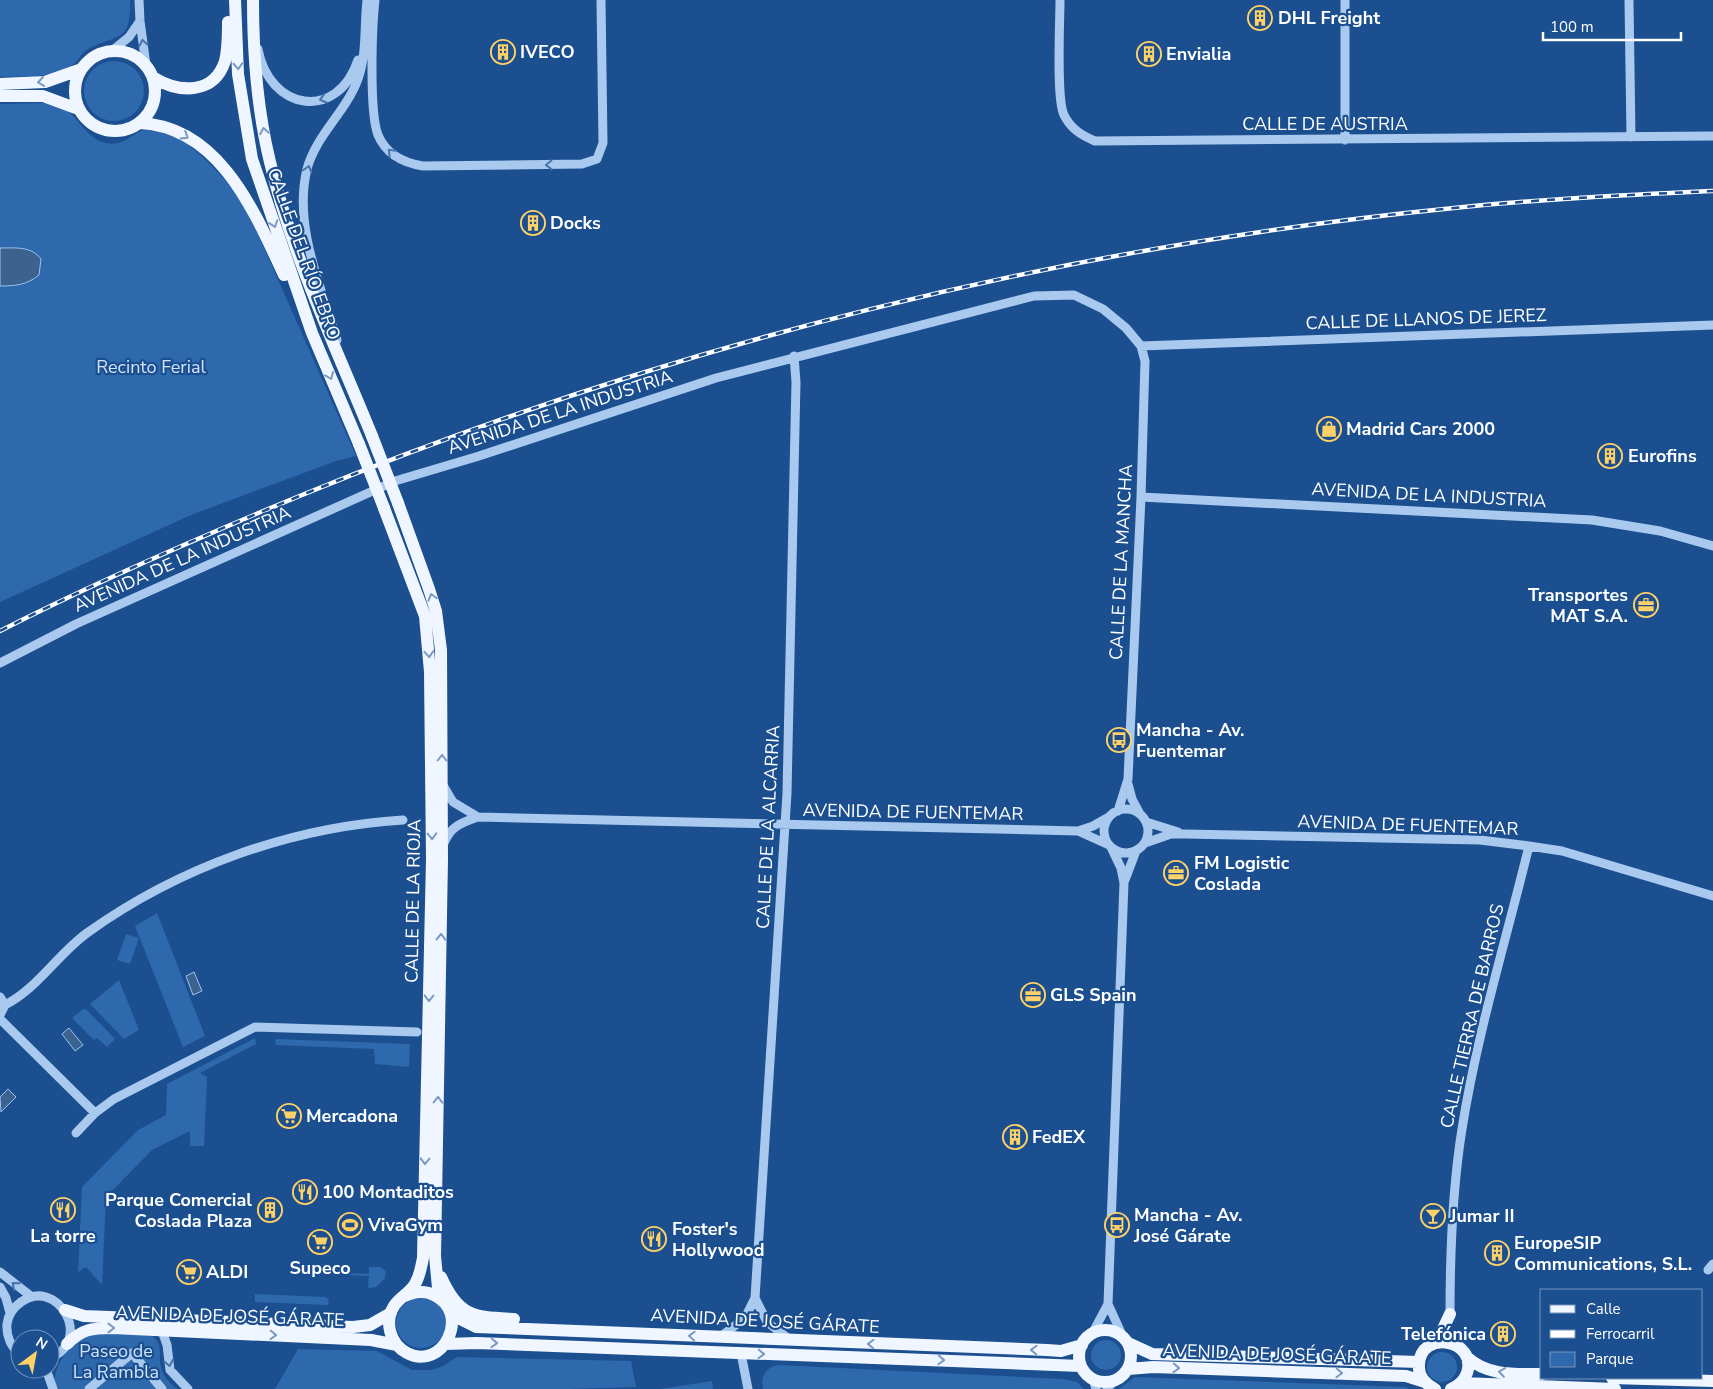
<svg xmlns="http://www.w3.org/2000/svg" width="1713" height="1389" viewBox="0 0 1713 1389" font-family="'Nunito Sans',sans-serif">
	<rect width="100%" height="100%" fill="#1b4f8f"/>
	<path fill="#2e69ad" d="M 0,0 L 130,0 C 131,43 119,33 88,49 C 82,52 80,58 75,63 C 55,79 24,76 0,77 Z
		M84 91a30 30 0 1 1 60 0a30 30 0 1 1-60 0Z
		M 48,103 C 53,104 58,105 63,107 C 77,115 86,139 106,143 C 127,147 132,131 148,129 C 180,126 226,178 242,202 C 248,211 252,222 257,232 L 356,456 L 336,461 L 191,515 L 0,602 L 0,104 Z
		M 157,913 L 205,1036 L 183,1047 L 135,926 Z
		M 126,934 L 139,938 L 130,964 L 117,960 Z
		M 119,980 L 139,1030 L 124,1039 L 90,1004 Z
		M 83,1009 L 86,1009 L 115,1039 L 107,1047 L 97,1038 L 94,1040 L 72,1018 Z
		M 255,1038 L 256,1044 L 200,1073 L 207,1077 L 204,1146 L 190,1146 L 190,1131 L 152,1150 L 106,1197 L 102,1285 L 86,1267 L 78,1272 L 82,1187 L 138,1130 L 166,1115 L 167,1084 Z
		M 275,1039 L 410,1044 L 409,1067 L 375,1064 L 374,1049 L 276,1045 Z
		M 369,1267 L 380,1267 L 386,1271 L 385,1278 L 376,1287 L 368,1288 L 369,1276 L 345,1275 L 345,1273 L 369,1274 Z
		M 255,1294 L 325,1297 L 329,1300 L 328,1305 L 255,1302 Z
		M396 1323a25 25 0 1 1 50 0a25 25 0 1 1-50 0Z
		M 94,1334 L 151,1335 C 164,1344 158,1354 161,1367 C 163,1377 170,1383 177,1389 L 55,1389 C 51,1365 71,1341 94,1334 Z
		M1091 1355a15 15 0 1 1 30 0a15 15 0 1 1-30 0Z
		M 298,1349 L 377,1351 L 412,1370 L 431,1370 L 443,1366 L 457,1357 L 631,1361 L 636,1387 L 568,1389 L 275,1389 Z
		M1427 1367a15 15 0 1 1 30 0a15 15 0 1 1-30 0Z
		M 780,1365 L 1064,1379 L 1077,1382 L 1084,1389 L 763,1389 C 760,1376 766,1366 780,1365 Z
		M 1135,1377 L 1405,1387 L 1410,1389 L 1119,1389 Z
		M 712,1381 L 713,1389 L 660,1389 Z"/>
	<path fill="#3c6290" stroke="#9cc4f0" d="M 0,248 C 16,248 31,246 41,259 L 39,275 C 27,285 15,286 0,286 Z
		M 194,972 L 202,991 L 193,995 L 186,976 Z
		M 69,1028 L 83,1045 L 75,1051 L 62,1034 Z
		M 8,1089 L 16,1097 L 1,1112 L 0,1097 Z"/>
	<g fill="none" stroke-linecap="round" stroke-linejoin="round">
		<path stroke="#a9c9ee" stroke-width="9" d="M 139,0 L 140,21 L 146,65
			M 375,0 C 372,27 369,112 378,135 C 386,154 404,163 423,166 L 582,164 L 597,159 L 603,143 L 601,0
			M 1060,0 C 1060,22 1056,99 1064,115 C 1071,129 1081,135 1095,141 L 1713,136
			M 1345,0 L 1345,140
			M 1629,0 L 1631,137
			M 258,49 C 269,110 337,123 358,60
			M 113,50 L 129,37 L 140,21
			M 337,340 C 321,287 293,225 307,169 C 316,135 346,112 358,79 C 367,54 364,27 367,0
			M 1141,346 L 1713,325
			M 1141,497 L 1592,520 L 1660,531 L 1713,546
			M 0,663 L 76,624 L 395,481 L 479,456 L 716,378 L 1034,296 L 1074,295 L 1103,309 L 1126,328 L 1141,346 L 1145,361 L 1141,497 L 1128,779 L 1118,811
			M 1128,784 L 1132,799 L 1140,814
			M 444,787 L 453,802 L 478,817
			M1104 831a22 22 0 1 1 44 0a22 22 0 1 1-44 0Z
			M 1146,822 L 1178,832
			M 1078,831 L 1093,826 L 1109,817
			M 444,843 C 451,826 461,823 478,817 L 1078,831 L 1109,845
			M 1145,843 L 1171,834 L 1185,834 L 1480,840 L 1529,846 L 1562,851 L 1713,896
			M 1111,847 L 1121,868 L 1124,883 L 1108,1304 L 1123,1337
			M 1125,880 L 1136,851
			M 0,997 L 5,1005 L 0,1015
			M 5,1005 C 37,989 58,954 87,933 C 179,867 291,827 403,820
			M 0,1019 L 95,1113
			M 76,1133 L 95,1113 L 114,1099 L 255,1027 L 417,1032
			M 1708,1270 L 1713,1264
			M 0,1272 L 32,1297
			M 0,1287 L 6,1298 L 10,1313
			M 755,1298 L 767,1322 L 789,1339
			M 1450,1314 C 1450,1252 1452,1191 1462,1129 C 1477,1034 1506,940 1529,846
			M 162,1331 L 167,1345 L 170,1370 L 188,1389
			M 1092,1334 L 1108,1304
			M 720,1337 L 745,1318 L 755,1298 L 787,793 L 796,382 L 794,356
			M 741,1353 L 748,1389
			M 20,1354 C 11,1347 6,1336 7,1324 C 8,1315 14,1307 21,1302 C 58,1276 94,1341 50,1358
			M 46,1369 L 53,1389
			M 1093,1379 L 1096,1389
			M 89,1389 L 132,1353 L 162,1389
			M 1107,1389 L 1115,1380"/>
		<path stroke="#f0f6ff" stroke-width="12" d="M 235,0 L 238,74 L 252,159 L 312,333 L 359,444
			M 253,0 C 253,55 257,109 270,162 C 292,256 336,347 372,436
			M75 91a40 40 0 1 1 80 0a40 40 0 1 1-80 0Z
			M 154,78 C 179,93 214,95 225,61 C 228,49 228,35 228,22
			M 0,84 L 45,82 L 79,70
			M 0,96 L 43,96 L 78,109
			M 139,123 C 220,126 255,213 284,275
			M 398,503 L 429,589 L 436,611 L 441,650 L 442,859 L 435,1256 L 438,1288 L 444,1302
			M 384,508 L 425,616 L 430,672 L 432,859 L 423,1258 C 421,1267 420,1276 415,1284 C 410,1293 400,1297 394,1306 C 384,1322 390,1344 407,1353 C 443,1372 472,1313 434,1295 C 424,1290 415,1292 405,1296
			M 441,1277 C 459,1318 475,1317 514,1319
			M 65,1310 L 84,1316 L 353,1327 L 370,1325 L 391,1313
			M 450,1311 L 462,1320 L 476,1327 L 1047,1350 L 1061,1351 L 1082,1345
			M1079 1356a26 26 0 1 1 52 0a26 26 0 1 1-52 0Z
			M 1128,1343 L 1152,1354 L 1419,1362
			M 67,1344 C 82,1329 92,1328 112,1328 L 371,1340 L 397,1345
			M 445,1344 L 477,1343 L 1081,1366
			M 1431,1344 L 1442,1331 L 1450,1314
			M 1467,1357 C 1487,1376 1515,1374 1542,1374
			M 1128,1369 L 1153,1367 L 1406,1376 L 1425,1382
			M 1612,1378 L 1713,1381
			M 1462,1383 L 1615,1389
			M 1435,1389 C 1425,1384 1418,1376 1419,1365 C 1420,1329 1478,1339 1467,1373 C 1464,1381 1458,1386 1451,1389"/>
		<defs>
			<path id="rail" d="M 0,631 C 98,581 200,537 302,495 C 669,345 1059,247 1454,208 C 1540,199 1627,195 1713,191"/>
		</defs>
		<use href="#rail" stroke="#fff" stroke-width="4.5"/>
		<use href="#rail" stroke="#1b4f8f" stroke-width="2.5" stroke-dasharray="8" stroke-linecap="butt"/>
		<path stroke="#f0f6ff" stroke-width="12" d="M 372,436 L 398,503
			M 359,444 L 384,508"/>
	</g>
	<defs><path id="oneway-chevron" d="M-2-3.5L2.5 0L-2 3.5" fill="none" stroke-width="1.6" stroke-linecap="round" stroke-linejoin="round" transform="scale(1.25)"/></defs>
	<g stroke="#4674ac">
		<use href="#oneway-chevron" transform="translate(143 43) rotate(-99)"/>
		<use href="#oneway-chevron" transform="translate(323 99) rotate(163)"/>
		<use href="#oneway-chevron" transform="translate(391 152) rotate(-135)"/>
		<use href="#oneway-chevron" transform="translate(549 165) rotate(179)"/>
		<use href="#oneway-chevron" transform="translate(308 169) rotate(-74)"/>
		<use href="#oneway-chevron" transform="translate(15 1285) rotate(-140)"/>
		<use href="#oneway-chevron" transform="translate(169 1363) rotate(79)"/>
	</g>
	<g stroke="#7b9ac1">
		<use href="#oneway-chevron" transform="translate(238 66) rotate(87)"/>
		<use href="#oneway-chevron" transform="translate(41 82) rotate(172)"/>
		<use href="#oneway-chevron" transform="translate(264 131) rotate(-100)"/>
		<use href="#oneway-chevron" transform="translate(185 136) rotate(32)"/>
		<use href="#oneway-chevron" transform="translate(274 224) rotate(71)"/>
		<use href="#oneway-chevron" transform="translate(330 376) rotate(67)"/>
		<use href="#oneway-chevron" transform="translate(432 597) rotate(-106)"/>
		<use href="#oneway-chevron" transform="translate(429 654) rotate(86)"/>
		<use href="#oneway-chevron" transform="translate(442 758) rotate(-90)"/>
		<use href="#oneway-chevron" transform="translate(432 836) rotate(89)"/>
		<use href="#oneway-chevron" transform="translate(441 937) rotate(-89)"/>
		<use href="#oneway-chevron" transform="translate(429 998) rotate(91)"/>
		<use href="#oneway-chevron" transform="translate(438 1100) rotate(-89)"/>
		<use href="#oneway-chevron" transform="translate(425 1161) rotate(91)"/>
		<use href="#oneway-chevron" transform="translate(111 1328)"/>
		<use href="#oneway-chevron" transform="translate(273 1335) rotate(2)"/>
		<use href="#oneway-chevron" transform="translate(692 1336) rotate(-177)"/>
		<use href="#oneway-chevron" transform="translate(494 1343) rotate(2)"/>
		<use href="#oneway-chevron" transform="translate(871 1344) rotate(-178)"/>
		<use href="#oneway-chevron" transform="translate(1034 1350) rotate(-178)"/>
		<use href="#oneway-chevron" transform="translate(761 1354) rotate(2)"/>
		<use href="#oneway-chevron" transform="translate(941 1360) rotate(2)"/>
		<use href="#oneway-chevron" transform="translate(1176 1368) rotate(2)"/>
		<use href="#oneway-chevron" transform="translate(1502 1372) rotate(-172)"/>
		<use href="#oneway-chevron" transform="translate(1339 1373) rotate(2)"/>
	</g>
	<defs>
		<symbol id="building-ring" viewBox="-11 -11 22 22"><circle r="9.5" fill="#1b4f8f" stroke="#ffd166" stroke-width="1.5"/><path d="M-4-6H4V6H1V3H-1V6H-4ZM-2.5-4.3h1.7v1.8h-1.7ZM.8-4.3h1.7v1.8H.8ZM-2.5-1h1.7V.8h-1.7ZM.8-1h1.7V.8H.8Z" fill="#ffd166"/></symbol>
		<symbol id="shop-ring" viewBox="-11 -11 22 22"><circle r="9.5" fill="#1b4f8f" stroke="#ffd166" stroke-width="1.5"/><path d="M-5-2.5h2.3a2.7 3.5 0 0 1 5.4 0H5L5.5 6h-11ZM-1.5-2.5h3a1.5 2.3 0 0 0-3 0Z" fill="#ffd166"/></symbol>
		<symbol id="office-ring" viewBox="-11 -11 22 22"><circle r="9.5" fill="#1b4f8f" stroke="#ffd166" stroke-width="1.5"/><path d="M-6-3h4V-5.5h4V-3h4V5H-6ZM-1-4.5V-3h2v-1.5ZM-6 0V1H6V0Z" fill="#ffd166"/></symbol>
		<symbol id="bus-ring" viewBox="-11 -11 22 22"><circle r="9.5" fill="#1b4f8f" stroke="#ffd166" stroke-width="1.5"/><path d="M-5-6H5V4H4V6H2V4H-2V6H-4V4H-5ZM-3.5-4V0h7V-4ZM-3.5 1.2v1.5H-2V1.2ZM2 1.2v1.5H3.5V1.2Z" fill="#ffd166"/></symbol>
		<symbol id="supermarket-ring" viewBox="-11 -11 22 22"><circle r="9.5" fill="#1b4f8f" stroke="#ffd166" stroke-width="1.5"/><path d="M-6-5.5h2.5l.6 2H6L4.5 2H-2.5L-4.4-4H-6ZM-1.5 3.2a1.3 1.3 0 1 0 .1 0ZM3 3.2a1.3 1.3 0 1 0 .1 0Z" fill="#ffd166"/></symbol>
		<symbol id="restaurant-ring" viewBox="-11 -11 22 22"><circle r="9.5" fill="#1b4f8f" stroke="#ffd166" stroke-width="1.5"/><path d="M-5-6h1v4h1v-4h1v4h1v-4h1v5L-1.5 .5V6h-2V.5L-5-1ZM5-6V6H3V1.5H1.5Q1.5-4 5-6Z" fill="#ffd166"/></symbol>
		<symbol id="bar-ring" viewBox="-11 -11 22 22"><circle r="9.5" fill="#1b4f8f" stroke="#ffd166" stroke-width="1.5"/><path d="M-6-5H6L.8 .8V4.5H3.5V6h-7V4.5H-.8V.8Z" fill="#ffd166"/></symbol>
		<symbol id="stadium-ring" viewBox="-11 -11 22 22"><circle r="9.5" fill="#1b4f8f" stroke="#ffd166" stroke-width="1.5"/><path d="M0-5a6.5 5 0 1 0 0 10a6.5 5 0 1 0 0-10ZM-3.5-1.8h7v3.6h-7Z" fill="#ffd166"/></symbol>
	</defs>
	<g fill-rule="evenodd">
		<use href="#building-ring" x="1246" y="4" width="28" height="28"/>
		<use href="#building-ring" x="489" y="38" width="28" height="28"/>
		<use href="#building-ring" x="1135" y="40" width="28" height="28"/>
		<use href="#building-ring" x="519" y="209" width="28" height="28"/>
		<use href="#shop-ring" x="1315" y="415" width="28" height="28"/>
		<use href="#building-ring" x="1596" y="442" width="28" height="28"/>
		<use href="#office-ring" x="1632" y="591" width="28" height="28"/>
		<use href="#bus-ring" x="1105" y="726" width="28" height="28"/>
		<use href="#office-ring" x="1162" y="859" width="28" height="28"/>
		<use href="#office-ring" x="1019" y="981" width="28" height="28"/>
		<use href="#supermarket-ring" x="275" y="1102" width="28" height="28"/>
		<use href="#building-ring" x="1001" y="1123" width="28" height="28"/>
		<use href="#restaurant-ring" x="291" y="1178" width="28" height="28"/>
		<use href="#restaurant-ring" x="49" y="1196" width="28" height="28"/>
		<use href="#building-ring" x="256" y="1196" width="28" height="28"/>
		<use href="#bar-ring" x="1419" y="1202" width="28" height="28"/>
		<use href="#stadium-ring" x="336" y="1211" width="28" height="28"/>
		<use href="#bus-ring" x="1103" y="1211" width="28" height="28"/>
		<use href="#restaurant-ring" x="640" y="1225" width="28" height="28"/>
		<use href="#supermarket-ring" x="306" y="1228" width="28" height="28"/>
		<use href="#building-ring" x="1483" y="1239" width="28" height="28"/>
		<use href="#supermarket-ring" x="175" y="1258" width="28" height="28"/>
		<use href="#building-ring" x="1489" y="1320" width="28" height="28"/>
	</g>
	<g text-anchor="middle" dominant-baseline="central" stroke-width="4.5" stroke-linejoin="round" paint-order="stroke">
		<g font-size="18" font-weight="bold" fill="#fff" stroke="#1b4f8f" text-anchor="start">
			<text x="1278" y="18">DHL Freight</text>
			<text x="520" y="52">IVECO</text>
			<text x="1166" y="54">Envialia</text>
			<text x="550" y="223">Docks</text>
			<text x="1346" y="429">Madrid Cars 2000</text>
			<text x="1628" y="456">Eurofins</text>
			<text x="1628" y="595" text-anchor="end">Transportes<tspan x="1628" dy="21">MAT S.A.</tspan></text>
			<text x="1136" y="730">Mancha - Av.<tspan x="1136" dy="21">Fuentemar</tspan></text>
			<text x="1194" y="863">FM Logistic<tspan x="1194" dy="21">Coslada</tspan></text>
			<text x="1050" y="995">GLS Spain</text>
			<text x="306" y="1116">Mercadona</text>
			<text x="1032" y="1137">FedEX</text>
			<text x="322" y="1192">100 Montaditos</text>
			<text x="252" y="1200" text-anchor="end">Parque Comercial<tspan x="252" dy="21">Coslada Plaza</tspan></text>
			<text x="1134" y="1215">Mancha - Av.<tspan x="1134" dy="21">José Gárate</tspan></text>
			<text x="1450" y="1216">Jumar II</text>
			<text x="368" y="1225">VivaGym</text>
			<text x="672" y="1229">Foster's<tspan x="672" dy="21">Hollywood</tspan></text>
			<text x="63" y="1236" text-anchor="middle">La torre</text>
			<text x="1514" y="1243">EuropeSIP<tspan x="1514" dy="21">Communications, S.L.</tspan></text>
			<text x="320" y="1268" text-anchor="middle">Supeco</text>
			<text x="206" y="1272">ALDI</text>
			<text x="1486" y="1334" text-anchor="end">Telefónica</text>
		</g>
		<g font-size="18" fill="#fff" stroke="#1b4f8f">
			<text x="1325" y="124">CALLE DE AUSTRIA</text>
			<text transform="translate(304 254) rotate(70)">CALLE DEL RÍO EBRO</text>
			<text transform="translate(1426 319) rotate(-2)">CALLE DE LLANOS DE JEREZ</text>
			<text transform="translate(560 412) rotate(-18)">AVENIDA DE LA INDUSTRIA</text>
			<text transform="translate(1429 495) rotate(3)">AVENIDA DE LA INDUSTRIA</text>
			<text transform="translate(182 559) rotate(-24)">AVENIDA DE LA INDUSTRIA</text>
			<text transform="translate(1121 562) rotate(-87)">CALLE DE LA MANCHA</text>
			<text transform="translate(913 812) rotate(1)">AVENIDA DE FUENTEMAR</text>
			<text transform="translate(1408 825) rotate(2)">AVENIDA DE FUENTEMAR</text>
			<text transform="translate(768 827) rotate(-87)">CALLE DE LA ALCARRIA</text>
			<text transform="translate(413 901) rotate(-89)">CALLE DE LA RIOJA</text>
			<text transform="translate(1472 1016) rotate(-77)">CALLE TIERRA DE BARROS</text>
			<text transform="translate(230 1316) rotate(2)">AVENIDA DE JOSÉ GÁRATE</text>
			<text transform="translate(765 1321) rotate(3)">AVENIDA DE JOSÉ GÁRATE</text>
			<text transform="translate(1277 1354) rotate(2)">AVENIDA DE JOSÉ GÁRATE</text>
		</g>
		<g font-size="18" fill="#cfe3fa" stroke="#1b4f8f">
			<text x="151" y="367">Recinto Ferial</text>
			<text x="116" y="1351">Paseo de<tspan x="116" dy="21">La Rambla</tspan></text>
		</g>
	</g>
	<rect x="1540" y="1289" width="162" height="90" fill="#1b4f8f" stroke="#7695bc"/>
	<rect x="1550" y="1305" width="25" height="8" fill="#f0f6ff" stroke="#7695bc"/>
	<text x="1586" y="1314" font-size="15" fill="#ffffff">Calle</text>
	<rect x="1550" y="1330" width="25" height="8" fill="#ffffff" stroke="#7695bc"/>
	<text x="1586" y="1339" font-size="15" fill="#ffffff">Ferrocarril</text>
	<rect x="1550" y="1352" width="25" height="15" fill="#2e69ad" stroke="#7695bc"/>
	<text x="1586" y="1364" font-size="15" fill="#ffffff">Parque</text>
	<g transform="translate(35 1354) rotate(32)"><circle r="24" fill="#1b4f8f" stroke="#7695bc"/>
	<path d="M0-4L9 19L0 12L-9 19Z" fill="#ffd166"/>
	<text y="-8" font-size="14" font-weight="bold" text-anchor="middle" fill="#ffffff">N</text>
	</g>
	<path d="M1543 32v8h138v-8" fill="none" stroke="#ffffff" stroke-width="2.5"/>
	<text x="1550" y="32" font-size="15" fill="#ffffff" stroke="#1b4f8f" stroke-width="4" paint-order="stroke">100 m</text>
</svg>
